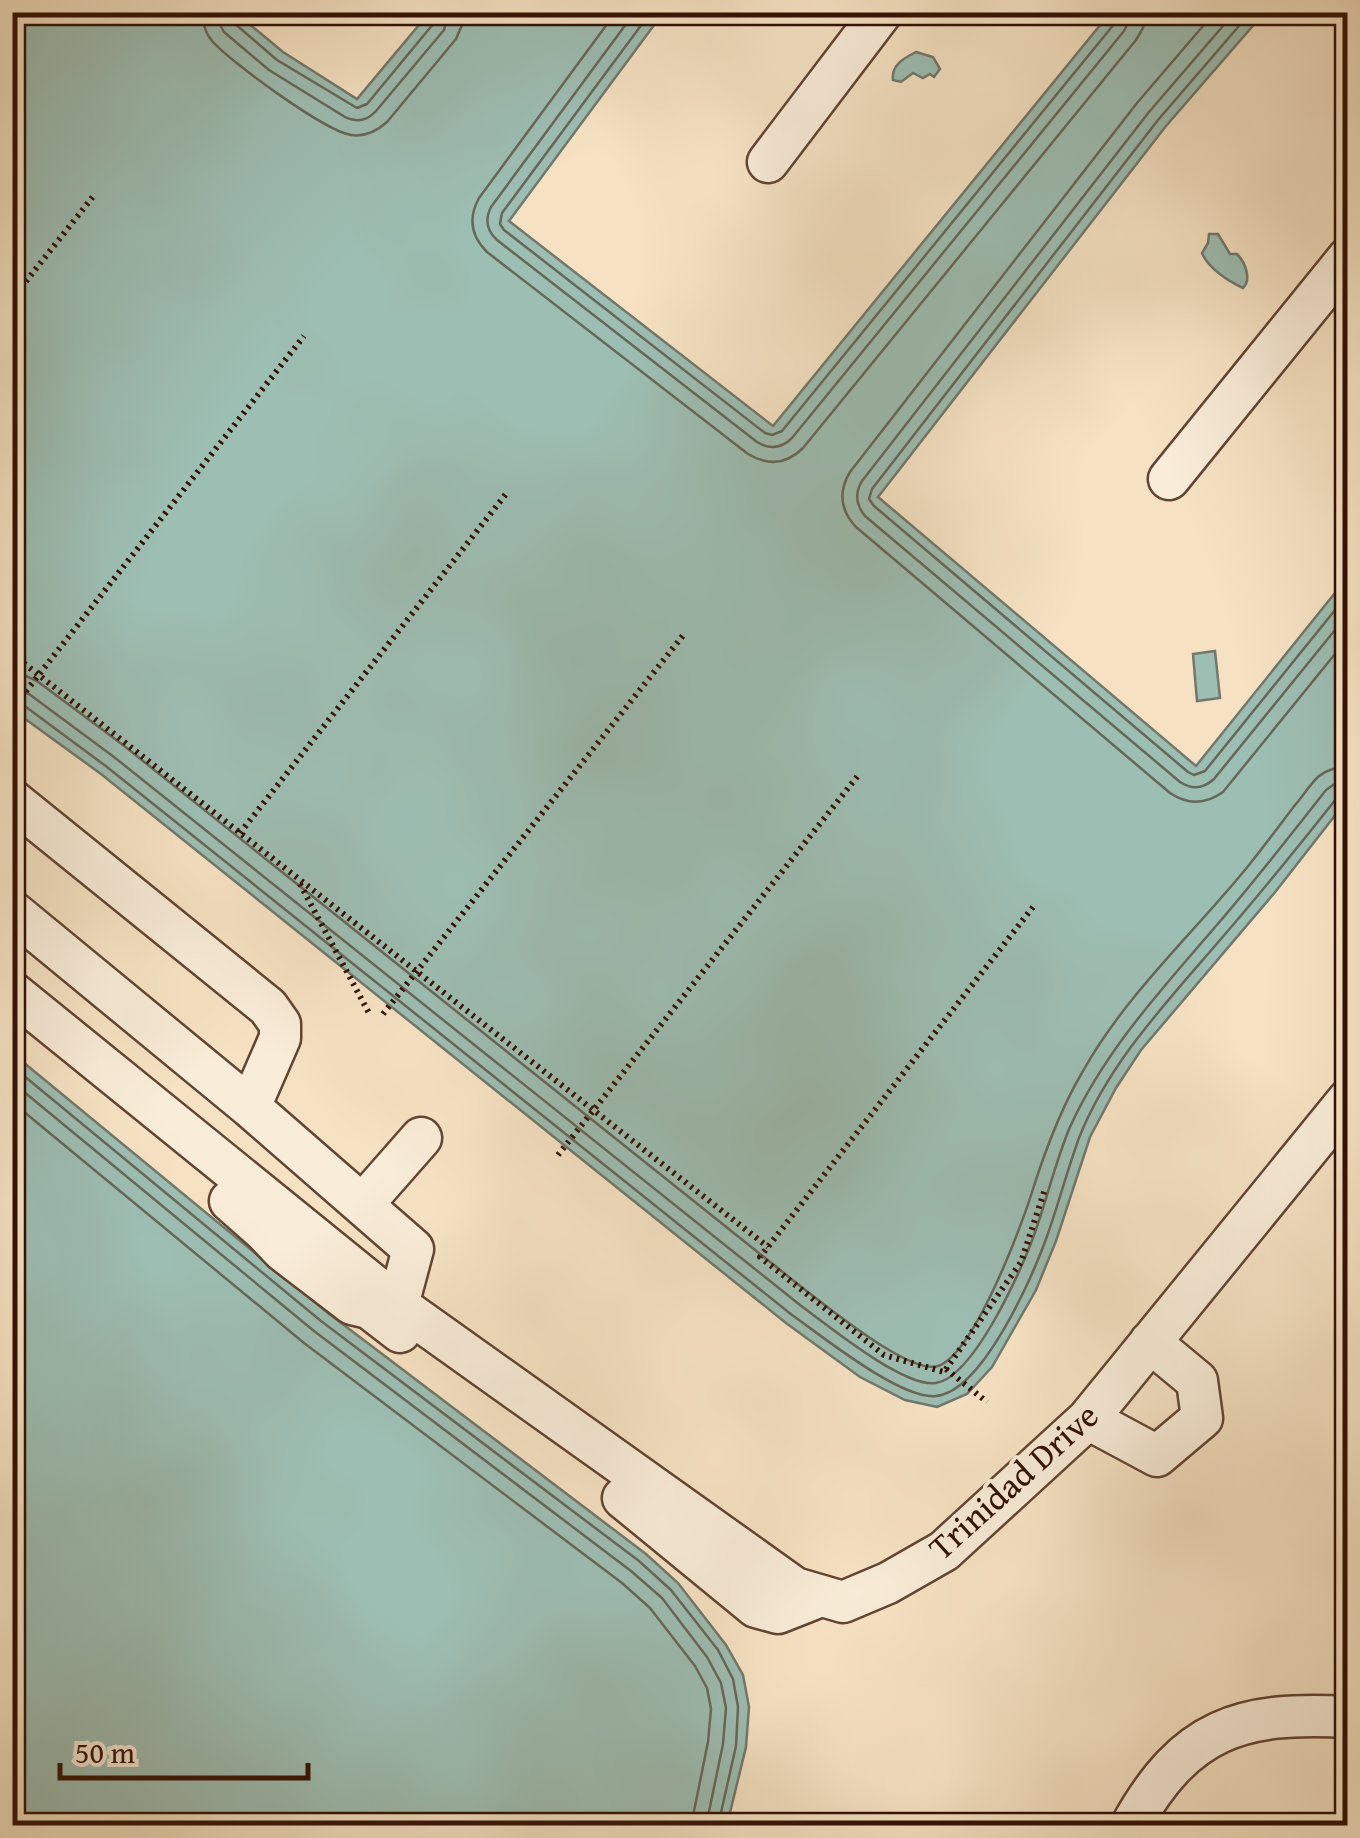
<svg xmlns="http://www.w3.org/2000/svg" width="1360" height="1838" viewBox="0 0 1360 1838" font-family="'Gentium Book Plus',serif">
	<rect width="100%" height="100%" fill="#f6e2c3"/>
	<filter id="stains"><feTurbulence type="fractalNoise" baseFrequency=".002" numOctaves="4"/><feColorMatrix values="0 0 0 0 .2 0 0 0 0 .09 0 0 0 0 .02 0 0 0 .5 -.17"/></filter>
	<radialGradient id="worn" r=".72"><stop offset=".6" stop-color="#630" stop-opacity="0"/><stop offset="1" stop-color="#630" stop-opacity=".3"/></radialGradient>
	<path fill="#9dbeb3" stroke="#72786d" stroke-width="2.5" d="M 13,12 L 236,13 L 283,52 L 357,99 L 429,13 L 663,13 L 509,221 L 773,426 L 1110,13 L 1264,13 L 1166,126 L 878,497 L 1196,766 L 1347,578 L 1347,800 L 1276,891 L 1141,1050 L 1116,1088 L 1090,1137 L 1056,1241 L 1036,1290 L 992,1367 L 967,1394 L 937,1407 L 905,1400 L 860,1377 L 786,1323 L 101,774 L 13,710 Z
		M 916,52 L 933,57 L 940,69 L 934,77 L 930,74 L 923,78 L 913,73 L 901,82 L 893,80 C 891,65 904,58 916,52 Z
		M 1209,234 L 1218,234 L 1230,254 L 1237,254 C 1245,262 1252,279 1243,288 C 1228,281 1208,268 1202,253 L 1208,243 Z
		M 1215,651 L 1220,698 L 1197,701 L 1193,654 Z
		M 12,1053 L 328,1313 L 646,1554 L 678,1583 L 726,1645 L 743,1675 L 749,1707 L 746,1747 L 727,1825 L 13,1825 Z"/>
	<g fill="none" stroke-linecap="round" stroke-linejoin="round">
		<path stroke="#67675b" stroke-width="2.5" d="M 203,12 C 203,24 205,33 213,42 C 232,63 325,131 351,135 C 365,137 376,132 387,122 L 456,39 L 462,25 L 463,12
			M 218,12 L 219,23 L 224,32 L 269,70 L 345,117 C 357,123 367,121 376,111 L 444,30 L 448,12
			M 231,12 L 234,23 L 277,60 L 357,108 L 367,104 L 434,23 L 436,12
			M 616,12 L 479,198 C 468,218 471,236 487,252 L 748,454 C 768,466 787,464 803,448 L 1136,40 L 1143,28 L 1145,12
			M 635,12 L 491,207 C 485,219 486,230 497,240 L 757,442 C 770,450 781,449 792,438 L 1124,31 L 1129,21 L 1130,12
			M 651,12 L 502,213 L 500,224 L 504,230 L 765,433 L 772,435 L 782,431 L 1115,23 L 1117,12
			M 1215,12 L 1137,103 L 850,472 C 838,492 840,510 856,527 L 1170,793 C 1188,805 1205,805 1223,792 L 1348,638
			M 1235,12 L 1149,112 L 862,481 C 854,494 856,505 865,516 L 1180,782 C 1192,790 1203,789 1214,779 L 1348,614
			M 1251,12 L 1158,120 L 872,489 L 869,499 L 874,506 L 1188,772 L 1194,775 L 1205,771 L 1348,594
			M 12,675 L 26,676 L 37,681 L 123,745 L 809,1293 C 832,1310 911,1375 938,1366 C 974,1354 1022,1225 1033,1189 C 1046,1148 1061,1108 1083,1071 C 1126,994 1194,933 1249,865 C 1265,845 1280,825 1295,805 C 1303,796 1310,784 1319,776 C 1328,769 1337,767 1348,767
			M 12,690 L 29,694 L 114,757 L 800,1305 C 827,1325 904,1388 936,1383 C 974,1377 1022,1269 1034,1235 C 1047,1200 1055,1162 1070,1127 C 1105,1050 1162,989 1216,926 C 1254,882 1290,836 1326,790 L 1336,783 L 1348,782
			M 12,702 L 22,704 L 107,767 L 792,1315 C 822,1336 901,1400 936,1396 C 982,1392 1032,1278 1046,1239 C 1058,1206 1067,1171 1079,1138 C 1109,1062 1168,1001 1220,940 C 1260,894 1298,847 1336,799 L 1348,795
			M 12,1066 L 321,1321 L 639,1561 L 671,1590 L 718,1650 L 733,1679 L 738,1707 L 736,1746 L 718,1826
			M 12,1082 L 314,1331 L 631,1571 L 662,1598 L 707,1657 L 721,1683 L 726,1708 L 723,1744 L 706,1826
			M 12,1102 L 304,1343 L 622,1583 L 650,1608 L 695,1666 L 707,1688 L 711,1709 L 708,1742 L 691,1826"/>
		<defs>
			<path id="minor" d="M 768,162 L 882,12
				M 1169,479 L 1348,258
				M 12,800 L 268,1007 L 280,1024 L 280,1038 L 250,1107
				M 12,911 L 250,1107 L 413,1249 L 398,1305
				M 12,992 L 398,1305 L 795,1588 L 843,1602 L 888,1583 L 944,1551 L 1088,1419 L 1348,1100
				M 230,1201 L 264,1231 L 283,1251 L 352,1304 L 369,1308 L 400,1332
				M 363,1204 L 421,1138
				M 1088,1419 L 1157,1456 L 1202,1418 L 1197,1381 L 1150,1342
				M 623,1498 L 756,1607 L 778,1613 L 821,1596
				M 1131,1826 C 1185,1728 1241,1711 1348,1717"/>
		</defs>
		<use href="#minor" stroke="#624433" stroke-width="45"/>
		<path stroke="#311003" stroke-width="6" stroke-dasharray="2.5 5" stroke-linecap="butt" d="M 12,299 L 95,194
			M 12,654 L 768,1247
			M 12,709 L 304,336
			M 240,833 L 506,494
			M 300,884 L 370,1015
			M 1033,907 L 760,1257 L 884,1355 L 944,1372 L 1021,1262 L 1045,1189
			M 383,1014 L 685,633
			M 558,1155 L 860,773
			M 946,1369 L 987,1402"/>
		<use href="#minor" stroke="#f9ecd8" stroke-width="40"/>
	</g>
	<g text-anchor="middle" dominant-baseline="central" stroke-width="8" stroke-linejoin="round" paint-order="stroke">
		<g font-size="35" fill="#311003" stroke="#f9ecd8">
			<text transform="translate(1013 1481) rotate(-42)">Trinidad Drive</text>
		</g>
	</g>
	<rect width="1360" height="1838" fill="none" stroke="#f6e2c3" stroke-width="50"/>
	<rect x="15" y="15" width="1330" height="1808" fill="none" stroke="#311003" stroke-width="5"/>
	<rect x="25" y="25" width="1310" height="1788" fill="none" stroke="#311003" stroke-width="2.5"/>
	<path d="M60 1763v15h248v-15" fill="none" stroke="#311003" stroke-width="5"/>
	<text x="75" y="1763" font-size="30" fill="#311003" stroke="#f9ecd8" stroke-width="8" paint-order="stroke">50 m</text>
	<rect width="100%" height="100%" filter="url(#stains)"/>
	<rect width="100%" height="100%" fill="url(#worn)"/>
</svg>
